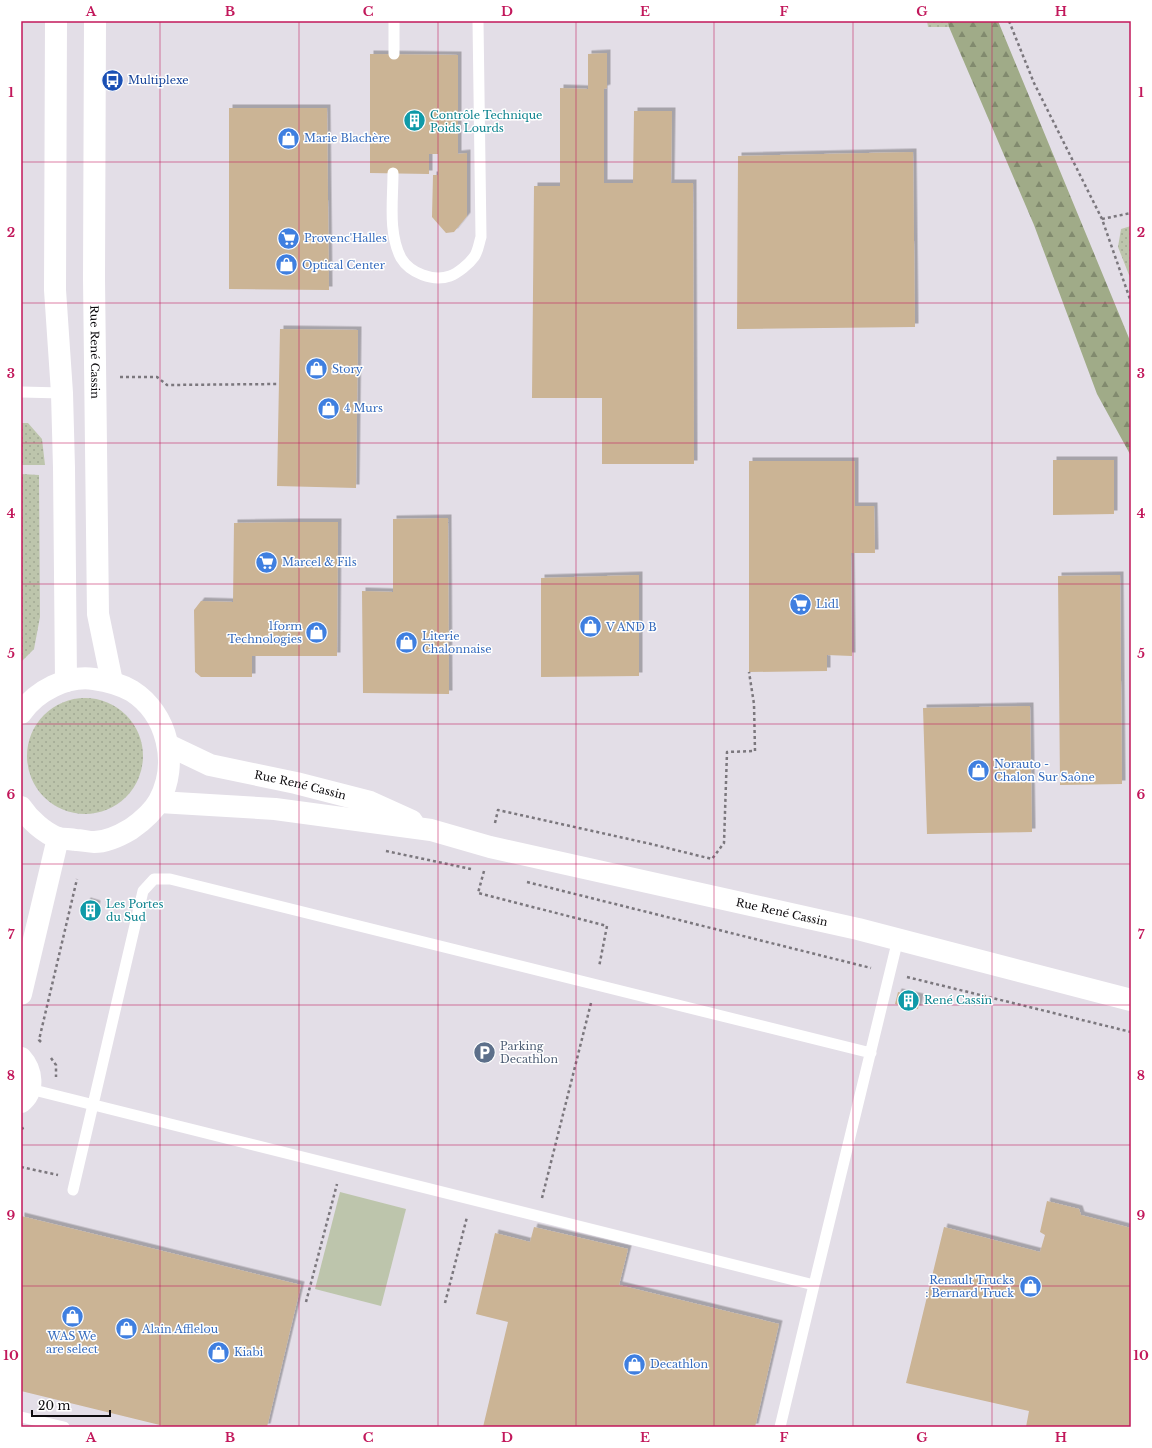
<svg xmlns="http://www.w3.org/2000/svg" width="1152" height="1448" viewBox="0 0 1152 1448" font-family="'Libre Baskerville',serif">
	<defs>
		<pattern id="grass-dots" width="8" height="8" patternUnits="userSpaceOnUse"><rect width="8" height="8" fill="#bdc5ac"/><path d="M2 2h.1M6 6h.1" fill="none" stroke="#a1a893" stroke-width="1.8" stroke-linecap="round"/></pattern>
		<pattern id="forest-firs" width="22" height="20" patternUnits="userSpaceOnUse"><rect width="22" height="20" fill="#a0ab88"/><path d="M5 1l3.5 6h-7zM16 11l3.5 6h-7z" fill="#818a6e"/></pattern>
		<filter id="shadow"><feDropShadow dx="3.5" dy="-3.5" stdDeviation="0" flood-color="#0004"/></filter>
	</defs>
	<rect width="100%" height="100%" fill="#e3dee7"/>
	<path fill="url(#grass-dots)" d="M 927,21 L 947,21 L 949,27 L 928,27 Z
		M 1131,226 L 1131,280 L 1118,247 L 1121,229 Z
		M 21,423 L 28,423 L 42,439 L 45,465 L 21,465 Z
		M 21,474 L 39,475 L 40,617 L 34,649 L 21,662 Z
		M27 756a58 58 0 1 1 116 0a58 58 0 1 1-116 0Z"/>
	<path fill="url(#forest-firs)" d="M 947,21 L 998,21 L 1131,343 L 1131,456 L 1097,394 L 1034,225 L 949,27 Z"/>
	<path fill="#bdc5ac" d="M 340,1192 L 406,1209 L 381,1306 L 315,1289 Z"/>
	<path fill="#cbb495" filter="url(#shadow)" d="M 607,53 L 607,88 L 604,89 L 604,183 L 633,183 L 634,111 L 672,111 L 671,183 L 693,183 L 694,464 L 602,464 L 602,398 L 532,398 L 534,186 L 560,186 L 560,88 L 588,89 L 588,54 Z
		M 370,54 L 458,55 L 458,154 L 467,153 L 467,216 L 454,232 L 446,233 L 432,217 L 433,175 L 438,175 L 438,154 L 429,154 L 429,174 L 370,173 Z
		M 229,108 L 327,108 L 329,290 L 229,289 Z
		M 913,152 L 915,327 L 737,329 L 738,156 Z
		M 280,329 L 358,330 L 356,488 L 277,486 Z
		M 1053,460 L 1114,460 L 1114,514 L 1053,515 Z
		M 749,461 L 855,461 L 855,506 L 874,506 L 875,553 L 851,553 L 852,656 L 827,655 L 827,671 L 749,672 Z
		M 448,518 L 449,694 L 363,693 L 362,591 L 393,592 L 393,519 Z
		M 298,522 L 338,522 L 337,656 L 252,656 L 252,677 L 201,677 L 195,672 L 194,610 L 201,601 L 233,602 L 234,523 Z
		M 639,575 L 639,676 L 541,677 L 541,578 Z
		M 1120,575 L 1122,784 L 1060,785 L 1058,576 Z
		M 1030,706 L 1032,832 L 927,834 L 923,708 Z
		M 87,901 L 97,904 L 94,919 L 83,917 Z
		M 898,992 L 920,997 L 918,1009 L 895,1004 Z
		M 1047,1201 L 1079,1209 L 1081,1215 L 1131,1228 L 1131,1427 L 1026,1427 L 1029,1411 L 906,1383 L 944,1227 L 1040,1252 L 1045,1235 L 1040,1232 Z
		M 21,1216 L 301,1285 L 267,1427 L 168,1427 L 21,1391 Z
		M 534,1227 L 628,1249 L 619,1285 L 779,1324 L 755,1427 L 483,1427 L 508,1322 L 476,1314 L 495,1233 L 530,1242 Z"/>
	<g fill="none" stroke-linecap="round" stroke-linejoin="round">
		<path stroke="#7b777d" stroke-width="2.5" stroke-dasharray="3 3" stroke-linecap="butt" d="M 1009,21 L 1034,83 L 1102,219 L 1131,302
			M 1102,219 L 1131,213
			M 120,377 L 157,377 L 167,385 L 279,384
			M 495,823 L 498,810 L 651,844 L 712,859 L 724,843 L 727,752 L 755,751 L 754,704 L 749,672
			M 386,851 L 471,869
			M 484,871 L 478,893 L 607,926 L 599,967
			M 527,882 L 871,968
			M 907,977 L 1131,1032
			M 41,1042 L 39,1040 L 77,879
			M 51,1058 L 56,1065 L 56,1077
			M 21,1129 L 26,1127
			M 21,1167 L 58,1175
			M 542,1198 L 591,1003
			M 306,1302 L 337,1184
			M 445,1303 L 467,1217"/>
		<path stroke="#fff" stroke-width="11" d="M 394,54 L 394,21
			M 393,173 C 393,200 388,233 401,258 C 410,273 433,282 450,276 C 458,273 469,264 474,257 C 478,252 479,243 481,237 L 478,21
			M 21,392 L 62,393
			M 30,1089 L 814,1285 L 898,939
			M 73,1190 L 143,891 L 154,879 L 170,879 L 871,1053
			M 21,1417 L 64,1427
			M 780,1427 L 814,1285"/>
		<path stroke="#fff" stroke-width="22" d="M 21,994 L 58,838
			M 21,1058 C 32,1070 35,1091 21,1102"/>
		<g stroke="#fff" stroke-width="22">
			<path d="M 56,21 L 55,290 L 62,393 L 64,468 L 66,681"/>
			<path id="s1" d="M 95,21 L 94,279 L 98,614 L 112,682"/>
			<path d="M 21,713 C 36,691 67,675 94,679 C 108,681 120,684 132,691 C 168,714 179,764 159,801 C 153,812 141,822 131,829 C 121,835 107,842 94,842 C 88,842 82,840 76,840 C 71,839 64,839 58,838 C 44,833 29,819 21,807"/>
			<path id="s2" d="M 168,745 L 210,765 L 296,783 L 370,802 L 412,821"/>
			<path id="s3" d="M 159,802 L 275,809 L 431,830 L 490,847 L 858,929 L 1131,1000"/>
		</g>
	</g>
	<path fill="none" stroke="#c2185b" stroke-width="1" stroke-opacity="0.55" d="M 160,21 L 160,1427M 299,21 L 299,1427M 438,21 L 438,1427M 576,21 L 576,1427M 714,21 L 714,1427M 853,21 L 853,1427M 992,21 L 992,1427M 21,162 L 1131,162M 21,303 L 1131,303M 21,443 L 1131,443M 21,584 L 1131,584M 21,724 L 1131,724M 21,864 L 1131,864M 21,1005 L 1131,1005M 21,1145 L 1131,1145M 21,1286 L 1131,1286"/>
	<defs>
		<symbol id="bus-disc" viewBox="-11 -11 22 22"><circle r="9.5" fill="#1a4fb4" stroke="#fff"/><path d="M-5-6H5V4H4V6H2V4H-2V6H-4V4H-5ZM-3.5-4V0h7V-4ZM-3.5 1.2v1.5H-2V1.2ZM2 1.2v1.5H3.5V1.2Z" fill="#fff"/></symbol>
		<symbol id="building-disc" viewBox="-11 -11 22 22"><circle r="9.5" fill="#0f9aa8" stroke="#fff"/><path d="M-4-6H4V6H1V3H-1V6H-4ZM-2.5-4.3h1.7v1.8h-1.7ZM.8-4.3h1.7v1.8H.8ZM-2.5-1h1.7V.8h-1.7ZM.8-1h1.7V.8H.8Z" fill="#fff"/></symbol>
		<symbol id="shop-disc" viewBox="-11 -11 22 22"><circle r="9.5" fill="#3f7fe0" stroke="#fff"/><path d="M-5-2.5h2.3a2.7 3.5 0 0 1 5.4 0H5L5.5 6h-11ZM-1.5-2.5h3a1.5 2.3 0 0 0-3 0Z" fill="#fff"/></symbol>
		<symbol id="supermarket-disc" viewBox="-11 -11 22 22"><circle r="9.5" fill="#3f7fe0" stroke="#fff"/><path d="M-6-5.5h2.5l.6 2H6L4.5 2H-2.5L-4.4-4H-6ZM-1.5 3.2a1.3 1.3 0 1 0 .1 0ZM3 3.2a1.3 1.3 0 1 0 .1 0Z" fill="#fff"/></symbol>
		<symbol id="parking-disc" viewBox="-11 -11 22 22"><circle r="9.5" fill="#5c6f8a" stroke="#fff"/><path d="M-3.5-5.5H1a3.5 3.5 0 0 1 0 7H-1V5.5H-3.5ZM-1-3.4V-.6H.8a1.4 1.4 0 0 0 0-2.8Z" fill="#fff"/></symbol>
	</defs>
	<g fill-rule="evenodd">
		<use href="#bus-disc" x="100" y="68" width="25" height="25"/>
		<use href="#building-disc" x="402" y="108" width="25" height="25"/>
		<use href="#shop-disc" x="276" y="126" width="25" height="25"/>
		<use href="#supermarket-disc" x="276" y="226" width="25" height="25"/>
		<use href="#shop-disc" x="274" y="252" width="25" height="25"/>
		<use href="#shop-disc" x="304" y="356" width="25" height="25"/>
		<use href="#shop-disc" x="316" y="396" width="25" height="25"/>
		<use href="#supermarket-disc" x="254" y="550" width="25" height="25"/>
		<use href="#supermarket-disc" x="788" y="592" width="25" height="25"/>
		<use href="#shop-disc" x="578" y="614" width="25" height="25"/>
		<use href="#shop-disc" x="304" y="620" width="25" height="25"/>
		<use href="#shop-disc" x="394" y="630" width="25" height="25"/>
		<use href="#shop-disc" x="966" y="758" width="25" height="25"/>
		<use href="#building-disc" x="78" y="898" width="25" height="25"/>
		<use href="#building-disc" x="896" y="988" width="25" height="25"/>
		<use href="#parking-disc" x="472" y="1040" width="25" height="25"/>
		<use href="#shop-disc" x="1018" y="1274" width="25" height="25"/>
		<use href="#shop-disc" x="60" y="1304" width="25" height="25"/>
		<use href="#shop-disc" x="114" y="1316" width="25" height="25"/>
		<use href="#shop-disc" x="206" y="1340" width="25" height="25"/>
		<use href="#shop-disc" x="622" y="1352" width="25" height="25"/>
	</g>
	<g text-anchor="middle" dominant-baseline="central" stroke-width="3" stroke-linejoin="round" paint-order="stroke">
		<g font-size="11" fill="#164399" stroke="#fff" text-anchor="start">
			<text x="128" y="80">Multiplexe</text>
		</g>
		<g font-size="11" fill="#0d838f" stroke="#fff" text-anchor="start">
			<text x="430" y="115">Contrôle Technique<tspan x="430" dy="13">Poids Lourds</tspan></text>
			<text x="106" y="904">Les Portes<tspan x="106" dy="13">du Sud</tspan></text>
			<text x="924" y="1000">René Cassin</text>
		</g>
		<g font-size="11" fill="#366cbe" stroke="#fff" text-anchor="start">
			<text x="304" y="138">Marie Blachère</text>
			<text x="304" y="238">Provenc'Halles</text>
			<text x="302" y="265">Optical Center</text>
			<text x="332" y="369">Story</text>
			<text x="344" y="408">4 Murs</text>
			<text x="282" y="562">Marcel &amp; Fils</text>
			<text x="816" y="604">Lidl</text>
			<text x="302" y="626" text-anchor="end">1form<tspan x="302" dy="13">Technologies</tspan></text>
			<text x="606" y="627">V AND B</text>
			<text x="422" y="636">Literie<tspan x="422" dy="13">Chalonnaise</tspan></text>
			<text x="994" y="764">Norauto -<tspan x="994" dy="13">Chalon Sur Saône</tspan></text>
			<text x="1014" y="1280" text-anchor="end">Renault Trucks<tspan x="1014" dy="13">: Bernard Truck</tspan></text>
			<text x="142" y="1329">Alain Afflelou</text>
			<text x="72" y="1336" text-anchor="middle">WAS We<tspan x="72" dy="13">are select</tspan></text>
			<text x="234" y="1352">Kiabi</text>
			<text x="650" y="1364">Decathlon</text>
		</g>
		<g font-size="11" fill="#0e0c0f" stroke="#fff">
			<text stroke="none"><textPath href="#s1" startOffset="331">Rue René Cassin</textPath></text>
			<text stroke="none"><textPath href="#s2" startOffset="139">Rue René Cassin</textPath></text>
			<text stroke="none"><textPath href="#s3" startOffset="634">Rue René Cassin</textPath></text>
		</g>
		<g font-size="11" fill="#4e5e75" stroke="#fff" text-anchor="start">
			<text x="500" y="1046">Parking<tspan x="500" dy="13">Decathlon</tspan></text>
		</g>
	</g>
	<rect width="1152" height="1448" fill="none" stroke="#ffffff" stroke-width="44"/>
	<path d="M32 1410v6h78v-6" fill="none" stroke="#0e0c0f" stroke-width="2"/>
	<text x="38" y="1410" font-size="12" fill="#0e0c0f" stroke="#ffffff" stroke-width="3" paint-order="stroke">20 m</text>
	<rect x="22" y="22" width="1108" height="1404" fill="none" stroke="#c2185b" stroke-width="1.5"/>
	<g font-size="13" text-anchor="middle" font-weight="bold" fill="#c2185b">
		<text x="91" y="16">A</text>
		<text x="230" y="16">B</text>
		<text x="368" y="16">C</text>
		<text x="507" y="16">D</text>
		<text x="645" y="16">E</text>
		<text x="784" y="16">F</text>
		<text x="922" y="16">G</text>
		<text x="1061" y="16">H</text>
		<text x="11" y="97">1</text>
		<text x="1141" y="97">1</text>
		<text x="11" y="237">2</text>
		<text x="1141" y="237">2</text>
		<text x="11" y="378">3</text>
		<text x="1141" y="378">3</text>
		<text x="11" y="518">4</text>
		<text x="1141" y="518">4</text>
		<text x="11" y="658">5</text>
		<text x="1141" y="658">5</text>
		<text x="11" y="799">6</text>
		<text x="1141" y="799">6</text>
		<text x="11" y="939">7</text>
		<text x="1141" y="939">7</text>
		<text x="11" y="1080">8</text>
		<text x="1141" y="1080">8</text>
		<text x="11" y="1220">9</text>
		<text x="1141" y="1220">9</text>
		<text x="11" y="1360">10</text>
		<text x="1141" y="1360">10</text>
		<text x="91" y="1442">A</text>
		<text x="230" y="1442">B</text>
		<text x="368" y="1442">C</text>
		<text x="507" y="1442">D</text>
		<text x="645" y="1442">E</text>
		<text x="784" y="1442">F</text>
		<text x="922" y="1442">G</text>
		<text x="1061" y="1442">H</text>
	</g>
</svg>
